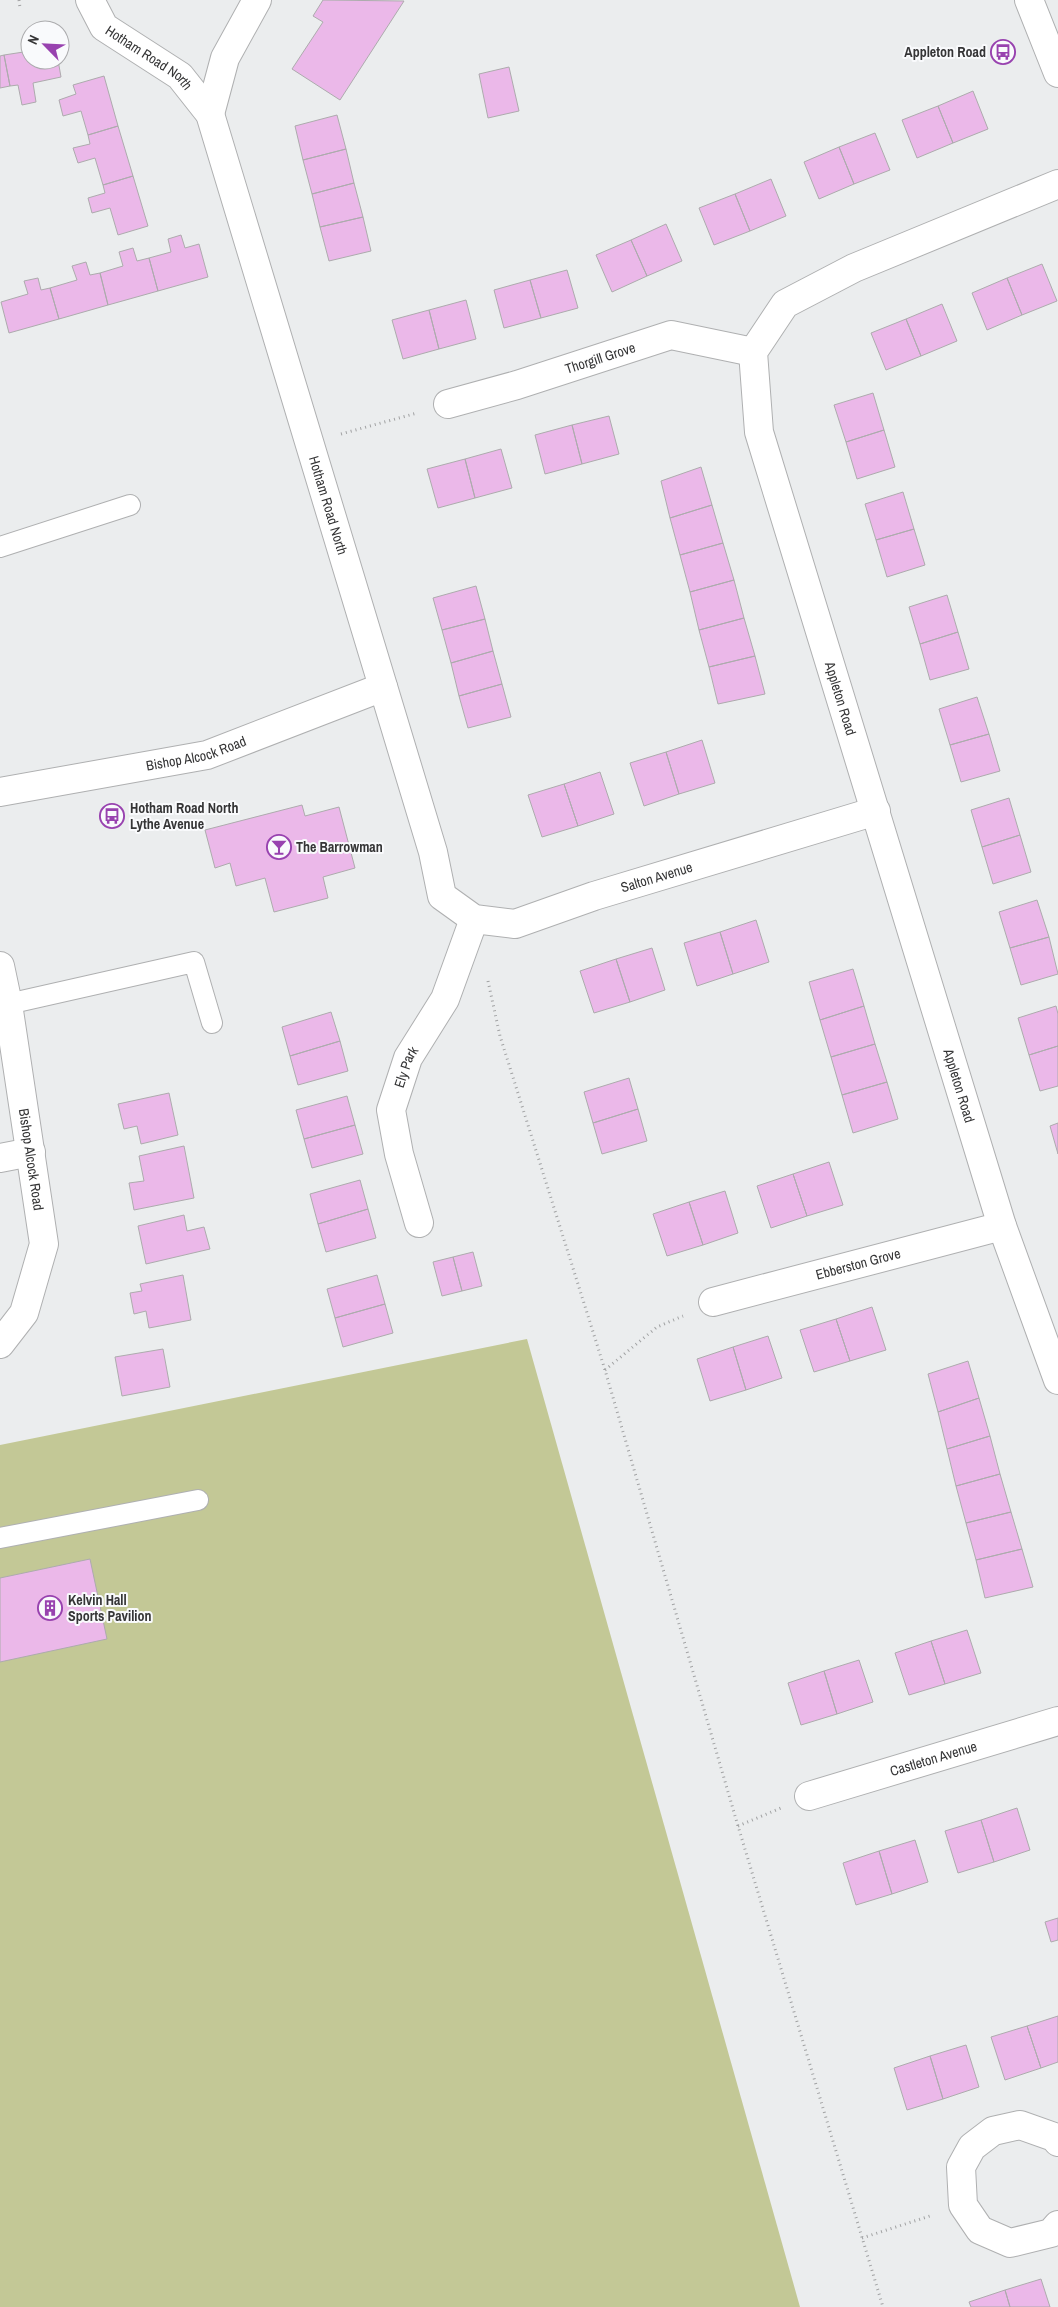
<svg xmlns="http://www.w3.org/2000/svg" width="1058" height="2307" viewBox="0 0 1058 2307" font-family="'Archivo Narrow',sans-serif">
	<rect width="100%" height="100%" fill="#ebedee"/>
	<path fill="#c3c896" d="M 527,1339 L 800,2307 L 0,2307 L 0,1445 Z"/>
	<path fill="#ebb8e9" stroke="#adabad" d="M 323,0 L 404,1 L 340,100 L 292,69 L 323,22 L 313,16 Z
		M 30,51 L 30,60 L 58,60 L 61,77 L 33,83 L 36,102 L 22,105 L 18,85 L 10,86 L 4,55 Z
		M 4,55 L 10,86 L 0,88 L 0,56 Z
		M 509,67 L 519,111 L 488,118 L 479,74 Z
		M 104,76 L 118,126 L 88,135 L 81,111 L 63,116 L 59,100 L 76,94 L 73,85 Z
		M 973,91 L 988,129 L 953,143 L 938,106 Z
		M 938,106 L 953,143 L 917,158 L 902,120 Z
		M 337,115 L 346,149 L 303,160 L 295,126 Z
		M 118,126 L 133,176 L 103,185 L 95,158 L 78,163 L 73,148 L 90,144 L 88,135 Z
		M 875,133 L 890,170 L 854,184 L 839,147 Z
		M 839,147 L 854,184 L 819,199 L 804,162 Z
		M 346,149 L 354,183 L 312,194 L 303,160 Z
		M 133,176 L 148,226 L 118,235 L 110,208 L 92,213 L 88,198 L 105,193 L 103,185 Z
		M 771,179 L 786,216 L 750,231 L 735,194 Z
		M 354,183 L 363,217 L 320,227 L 312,194 Z
		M 735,194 L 750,231 L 714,245 L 699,208 Z
		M 363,217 L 371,251 L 329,261 L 320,227 Z
		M 666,224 L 682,261 L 647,276 L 631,240 Z
		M 181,235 L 185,248 L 199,244 L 208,277 L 158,291 L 149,258 L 171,252 L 168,239 Z
		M 631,240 L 647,276 L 612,292 L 596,255 Z
		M 133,248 L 137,261 L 149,258 L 158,291 L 108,305 L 100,273 L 123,266 L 119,252 Z
		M 86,262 L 90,275 L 100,273 L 108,305 L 59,319 L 50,288 L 77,280 L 72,266 Z
		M 1042,264 L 1057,301 L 1022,315 L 1007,278 Z
		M 567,270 L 578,308 L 541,318 L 530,280 Z
		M 38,278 L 41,290 L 50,288 L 59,319 L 9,333 L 1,302 L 28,294 L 24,281 Z
		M 1007,278 L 1022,315 L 987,330 L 972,293 Z
		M 530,280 L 541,318 L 504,328 L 494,290 Z
		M 466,300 L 476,339 L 439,349 L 429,310 Z
		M 942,304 L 957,341 L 921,356 L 906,319 Z
		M 429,310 L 439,349 L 403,359 L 392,320 Z
		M 906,319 L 921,356 L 886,370 L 871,333 Z
		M 873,393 L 884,430 L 846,442 L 834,405 Z
		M 609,416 L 619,454 L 582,464 L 572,425 Z
		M 572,425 L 582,464 L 545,474 L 535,435 Z
		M 884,430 L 895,467 L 857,479 L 846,442 Z
		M 501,449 L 512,488 L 475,498 L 465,459 Z
		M 465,459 L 475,498 L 438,508 L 427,469 Z
		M 701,467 L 712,505 L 670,518 L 661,481 Z
		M 903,492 L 914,529 L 876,540 L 865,504 Z
		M 712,505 L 723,543 L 680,555 L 670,518 Z
		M 914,529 L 925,565 L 887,577 L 876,540 Z
		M 723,543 L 734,580 L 690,592 L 680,555 Z
		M 734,580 L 744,618 L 699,630 L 690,592 Z
		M 476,586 L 485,619 L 442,630 L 433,598 Z
		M 947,595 L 958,632 L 920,644 L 909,607 Z
		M 744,618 L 755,656 L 709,667 L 699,630 Z
		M 485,619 L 493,651 L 451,663 L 442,630 Z
		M 958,632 L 969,669 L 930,680 L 920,644 Z
		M 493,651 L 502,684 L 459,696 L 451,663 Z
		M 755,656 L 765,694 L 718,704 L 709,667 Z
		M 502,684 L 511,717 L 468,728 L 459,696 Z
		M 977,697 L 989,734 L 950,745 L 939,709 Z
		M 989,734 L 1000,771 L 961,782 L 950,745 Z
		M 702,740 L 715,783 L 679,794 L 666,752 Z
		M 666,752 L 679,794 L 644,806 L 630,763 Z
		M 600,772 L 614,814 L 578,826 L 564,784 Z
		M 564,784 L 578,826 L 542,837 L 528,795 Z
		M 1009,798 L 1020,835 L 982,847 L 971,810 Z
		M 302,805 L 305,816 L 339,807 L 355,868 L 323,877 L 328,898 L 274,912 L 265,878 L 236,886 L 230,863 L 215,868 L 205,830 Z
		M 1020,835 L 1031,872 L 993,884 L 982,847 Z
		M 1037,900 L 1049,937 L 1010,948 L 999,912 Z
		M 756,920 L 769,962 L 733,974 L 720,932 Z
		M 720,932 L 733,974 L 697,986 L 684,943 Z
		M 1049,937 L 1058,974 L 1021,985 L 1010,948 Z
		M 652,948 L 665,990 L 630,1002 L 616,959 Z
		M 616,959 L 630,1002 L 594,1013 L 580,971 Z
		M 853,969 L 864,1006 L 820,1020 L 809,982 Z
		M 864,1006 L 875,1044 L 831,1057 L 820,1020 Z
		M 1056,1006 L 1058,1014 L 1058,1046 L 1029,1055 L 1018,1018 Z
		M 331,1012 L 340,1041 L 290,1056 L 282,1027 Z
		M 340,1041 L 348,1071 L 298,1085 L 290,1056 Z
		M 875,1044 L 887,1082 L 842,1095 L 831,1057 Z
		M 1058,1046 L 1058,1086 L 1040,1091 L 1029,1055 Z
		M 629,1078 L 638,1109 L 593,1123 L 584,1092 Z
		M 887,1082 L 898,1119 L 853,1133 L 842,1095 Z
		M 169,1093 L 178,1135 L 141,1144 L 137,1126 L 124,1129 L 118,1104 Z
		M 347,1096 L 355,1125 L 304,1139 L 296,1110 Z
		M 638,1109 L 647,1141 L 602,1154 L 593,1123 Z
		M 1058,1123 L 1058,1154 L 1050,1126 Z
		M 355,1125 L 363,1154 L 312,1168 L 304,1139 Z
		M 184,1146 L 194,1198 L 134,1210 L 129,1183 L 144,1181 L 139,1156 Z
		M 829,1162 L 843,1205 L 807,1216 L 793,1174 Z
		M 793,1174 L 807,1216 L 771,1228 L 757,1186 Z
		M 360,1180 L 368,1209 L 318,1224 L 310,1194 Z
		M 725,1191 L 738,1233 L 703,1245 L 689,1202 Z
		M 689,1202 L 703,1245 L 667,1256 L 653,1214 Z
		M 368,1209 L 376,1238 L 326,1252 L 318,1224 Z
		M 184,1215 L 187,1231 L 204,1227 L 210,1249 L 146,1264 L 138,1226 Z
		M 473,1252 L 482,1286 L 462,1291 L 453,1257 Z
		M 453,1257 L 462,1291 L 442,1296 L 433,1262 Z
		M 183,1275 L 191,1320 L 149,1328 L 146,1311 L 134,1314 L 130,1293 L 142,1291 L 140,1284 Z
		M 377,1275 L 385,1304 L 335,1318 L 327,1289 Z
		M 385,1304 L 393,1333 L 343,1347 L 335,1318 Z
		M 872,1307 L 886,1350 L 850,1361 L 836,1319 Z
		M 836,1319 L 850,1361 L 814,1372 L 800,1330 Z
		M 768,1336 L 782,1378 L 746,1390 L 733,1347 Z
		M 733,1347 L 746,1390 L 710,1401 L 697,1359 Z
		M 163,1349 L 170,1387 L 122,1396 L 115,1357 Z
		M 968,1361 L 979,1398 L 938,1412 L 928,1374 Z
		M 979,1398 L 990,1436 L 947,1449 L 938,1412 Z
		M 990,1436 L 1000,1474 L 956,1486 L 947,1449 Z
		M 1000,1474 L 1011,1512 L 966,1523 L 956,1486 Z
		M 1011,1512 L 1022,1549 L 976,1560 L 966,1523 Z
		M 1022,1549 L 1033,1587 L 985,1598 L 976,1560 Z
		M 90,1559 L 107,1639 L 0,1662 L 0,1578 Z
		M 967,1630 L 981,1673 L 945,1684 L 931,1641 Z
		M 931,1641 L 945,1684 L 909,1695 L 895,1653 Z
		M 859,1660 L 873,1702 L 837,1714 L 824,1671 Z
		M 824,1671 L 837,1714 L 801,1725 L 788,1683 Z
		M 1017,1808 L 1030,1850 L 994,1862 L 981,1820 Z
		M 981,1820 L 994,1862 L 958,1873 L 945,1831 Z
		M 915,1840 L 928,1882 L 892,1894 L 879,1851 Z
		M 879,1851 L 892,1894 L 856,1905 L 843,1863 Z
		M 1058,1918 L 1058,1940 L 1051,1942 L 1045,1922 Z
		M 1058,2016 L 1058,2062 L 1041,2068 L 1027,2026 Z
		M 1027,2026 L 1041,2068 L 1005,2080 L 991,2037 Z
		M 966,2045 L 979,2087 L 943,2099 L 930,2056 Z
		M 930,2056 L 943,2099 L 907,2110 L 894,2068 Z
		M 1041,2279 L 1050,2307 L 1010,2307 L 1005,2290 Z
		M 1005,2290 L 1010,2307 L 971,2307 L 969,2302 Z"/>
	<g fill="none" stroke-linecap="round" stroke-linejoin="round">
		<defs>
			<path id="service" d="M 0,547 L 130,505
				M 8,1004 L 194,962 L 212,1023
				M 0,1538 L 198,1500"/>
			<g id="minor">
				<path id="s1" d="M 90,0 L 104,27 L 180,76 L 210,114 L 433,852 L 442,896 L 474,919 L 515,924 L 594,896 L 876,811"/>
				<path d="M 1029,0 L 1058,73"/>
				<path d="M 210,114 L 225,58 L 257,0"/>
				<path id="s2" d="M 1058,184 L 854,268 L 785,304 L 753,352 L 759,432 L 1002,1226 L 1058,1380"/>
				<path id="s3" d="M 448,404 L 517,385 L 671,335 L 753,352"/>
				<path id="s4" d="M 0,792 L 207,755 L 383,687"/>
				<path id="s5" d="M 0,966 L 8,1004 L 44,1244 L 24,1313 L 0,1344"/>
				<path d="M 0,1158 L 31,1152"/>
				<path id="s6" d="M 419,1223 L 399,1154 L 391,1110 L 408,1058 L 445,999 L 474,919"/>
				<path id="s7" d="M 713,1302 L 1002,1226"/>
				<path id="s8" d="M 809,1796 L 1058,1721"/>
				<path d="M 1058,2142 L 1054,2137 L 1020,2125 L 993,2131 L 972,2147 L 961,2167 L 963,2205 L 980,2230 L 1010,2243 L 1051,2233 L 1058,2225"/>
			</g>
		</defs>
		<use href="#service" stroke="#afb0b1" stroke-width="22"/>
		<use href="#minor" stroke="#afb0b1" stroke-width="30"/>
		<path stroke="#a1a2a3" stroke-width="3" stroke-dasharray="1 4" stroke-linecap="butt" d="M 19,0 L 20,8
			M 341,434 L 417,413
			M 488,981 L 500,1036 L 605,1370 L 738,1826 L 883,2307
			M 605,1370 L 657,1327 L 683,1316
			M 738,1826 L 781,1808
			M 862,2238 L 933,2215"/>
		<use href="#service" stroke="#fff" stroke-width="20"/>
		<use href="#minor" stroke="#fff" stroke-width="28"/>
	</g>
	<defs>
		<symbol id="bus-ring" viewBox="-11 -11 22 22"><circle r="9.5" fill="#f9fafc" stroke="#9842af" stroke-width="1.5"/><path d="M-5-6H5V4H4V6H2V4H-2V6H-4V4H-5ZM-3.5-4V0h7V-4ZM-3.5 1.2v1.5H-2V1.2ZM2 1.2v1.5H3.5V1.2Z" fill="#9842af"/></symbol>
		<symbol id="bar-ring" viewBox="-11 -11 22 22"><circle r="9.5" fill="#f9fafc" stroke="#9842af" stroke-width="1.5"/><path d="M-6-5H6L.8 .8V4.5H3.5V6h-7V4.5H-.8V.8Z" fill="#9842af"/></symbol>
		<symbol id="building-ring" viewBox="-11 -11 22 22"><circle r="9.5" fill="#f9fafc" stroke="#9842af" stroke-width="1.5"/><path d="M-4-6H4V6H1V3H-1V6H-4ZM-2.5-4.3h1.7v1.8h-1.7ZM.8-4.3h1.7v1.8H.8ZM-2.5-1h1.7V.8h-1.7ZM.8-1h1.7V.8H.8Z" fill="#9842af"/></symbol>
	</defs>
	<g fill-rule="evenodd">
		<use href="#bus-ring" x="989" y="38" width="28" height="28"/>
		<use href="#bus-ring" x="98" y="802" width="28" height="28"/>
		<use href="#bar-ring" x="265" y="833" width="28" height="28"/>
		<use href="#building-ring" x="36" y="1594" width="28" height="28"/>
	</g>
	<g text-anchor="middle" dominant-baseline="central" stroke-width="4" stroke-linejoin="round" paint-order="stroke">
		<g font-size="14" font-weight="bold" fill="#353536" stroke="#f9fafc" text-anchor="start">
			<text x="986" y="52" text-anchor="end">Appleton Road</text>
			<text x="130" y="808">Hotham Road North<tspan x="130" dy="16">Lythe Avenue</tspan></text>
			<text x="296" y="847">The Barrowman</text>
			<text x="68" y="1600">Kelvin Hall<tspan x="68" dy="16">Sports Pavilion</tspan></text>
		</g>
		<g font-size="14" fill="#353536" stroke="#f9fafc">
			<text stroke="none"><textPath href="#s1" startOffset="85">Hotham Road North</textPath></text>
			<text stroke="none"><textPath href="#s3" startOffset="159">Thorgill Grove</textPath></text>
			<text stroke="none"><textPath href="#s1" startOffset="578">Hotham Road North</textPath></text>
			<text stroke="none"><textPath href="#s2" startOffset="715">Appleton Road</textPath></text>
			<text stroke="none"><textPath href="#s4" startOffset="200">Bishop Alcock Road</textPath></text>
			<text stroke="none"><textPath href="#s1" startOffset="1215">Salton Avenue</textPath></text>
			<text stroke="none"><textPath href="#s6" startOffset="162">Ely Park</textPath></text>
			<text stroke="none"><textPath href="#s2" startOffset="1120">Appleton Road</textPath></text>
			<text stroke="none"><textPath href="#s5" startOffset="196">Bishop Alcock Road</textPath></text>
			<text stroke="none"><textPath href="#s7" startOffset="150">Ebberston Grove</textPath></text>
			<text stroke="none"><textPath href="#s8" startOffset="130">Castleton Avenue</textPath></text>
		</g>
	</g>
	<g transform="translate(45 45) rotate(294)"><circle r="24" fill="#f9fafc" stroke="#ababad"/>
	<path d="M0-4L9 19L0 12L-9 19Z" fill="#9842af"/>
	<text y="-8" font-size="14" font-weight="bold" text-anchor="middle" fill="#353536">N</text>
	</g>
</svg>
